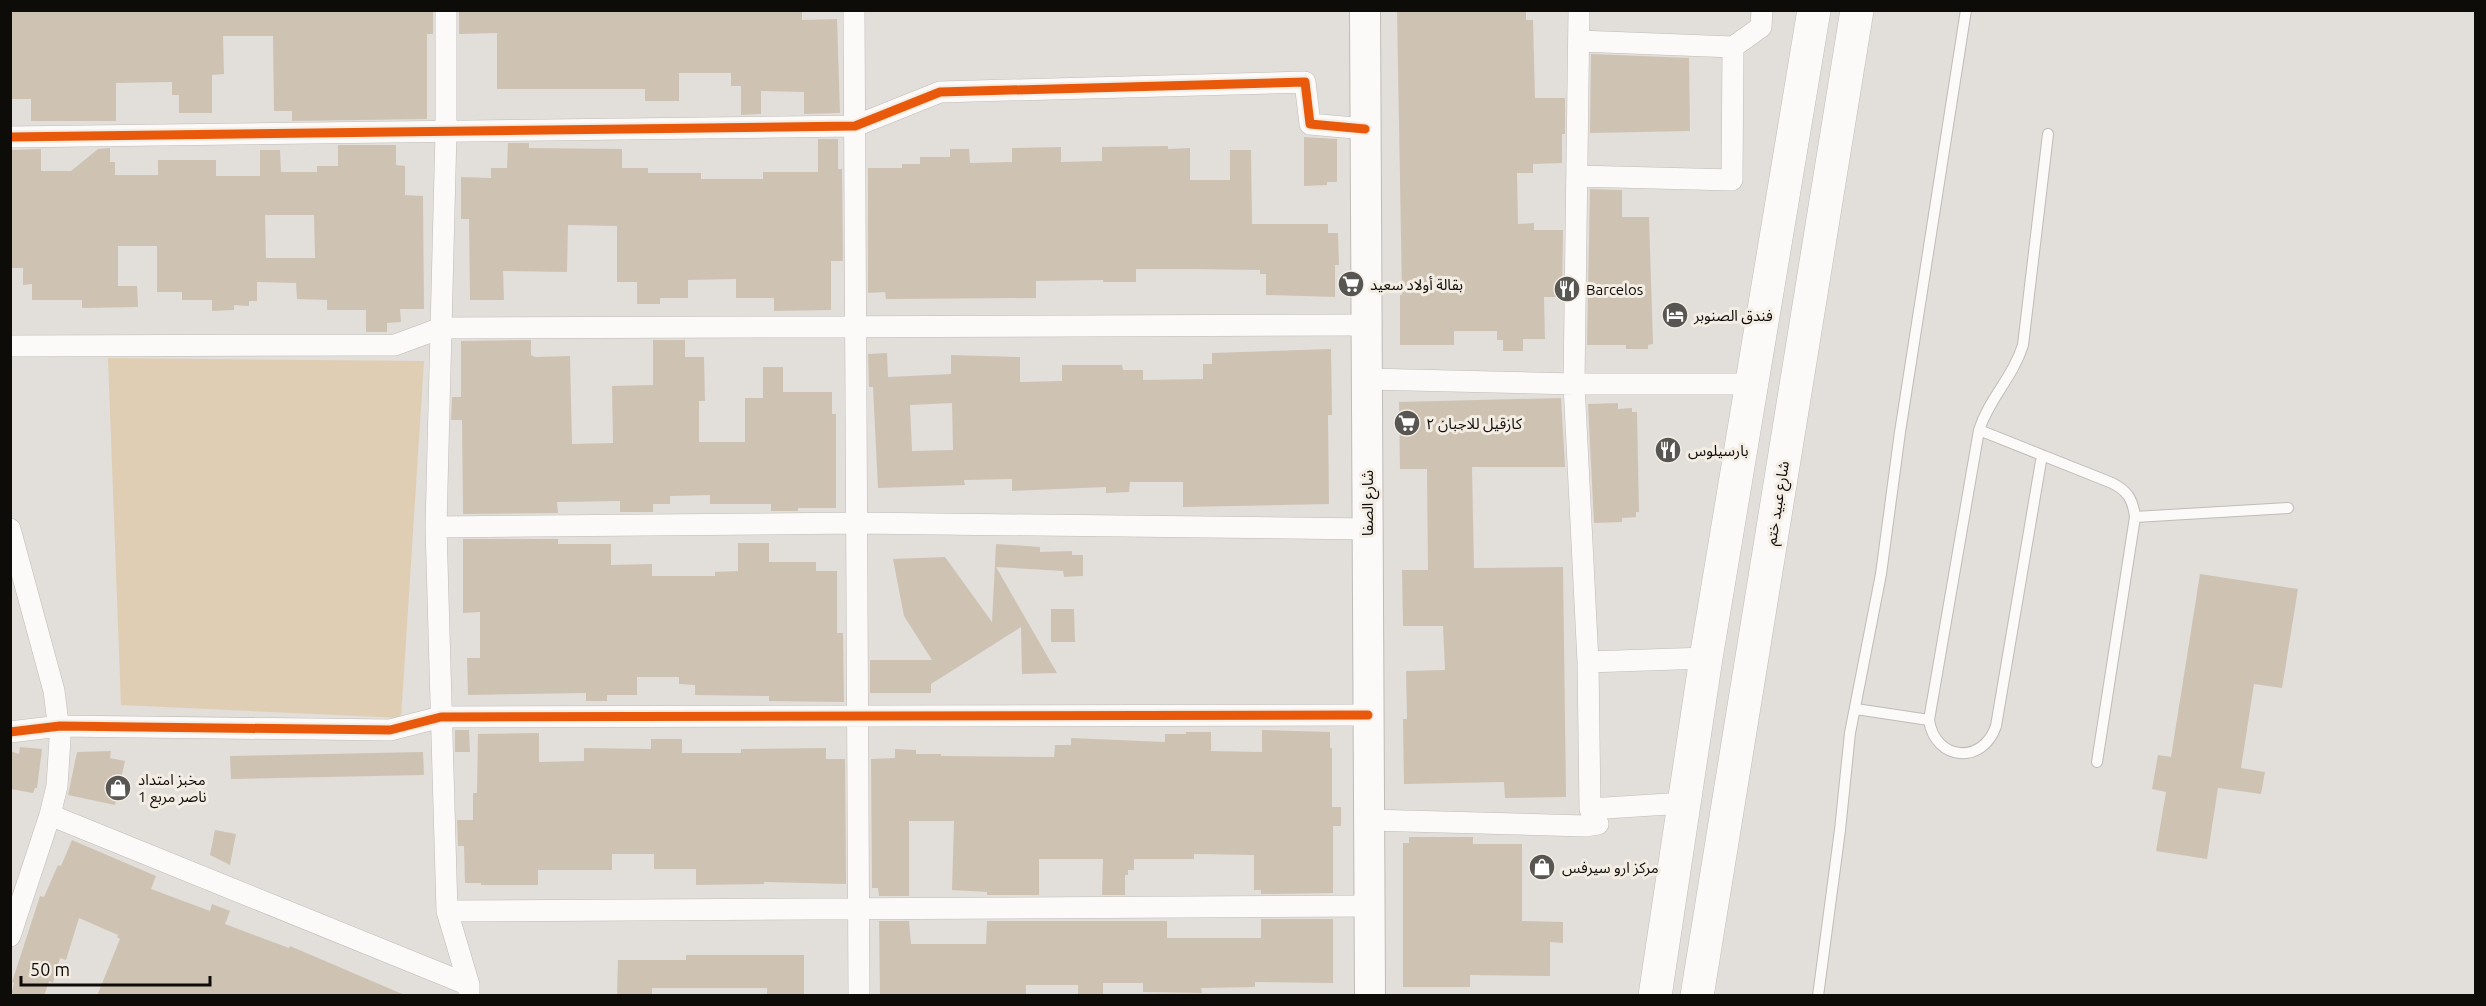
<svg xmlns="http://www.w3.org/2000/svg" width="2486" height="1006" viewBox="0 0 2486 1006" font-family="Ubuntu,'Noto Sans Arabic',sans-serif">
	<rect width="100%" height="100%" fill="#e2deda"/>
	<path fill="#dfceb4" d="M 108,358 L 424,361 L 401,718 L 121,705 Z"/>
	<path fill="#cec3b3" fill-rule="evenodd" d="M 10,10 L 433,10 L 433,34 L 427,34 L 427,119 L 292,121 L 292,111 L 274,111 L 273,36 L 223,36 L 224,74 L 212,75 L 212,113 L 179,113 L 179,95 L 172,95 L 172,82 L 116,83 L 116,121 L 31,121 L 31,99 L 10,99 Z
		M 459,10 L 802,10 L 802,20 L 837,19 L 840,113 L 804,114 L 804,92 L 761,91 L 761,114 L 741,115 L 741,86 L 731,86 L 731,73 L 679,73 L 679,101 L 645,101 L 645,89 L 497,89 L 497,33 L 459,34 Z
		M 1397,10 L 1526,10 L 1526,20 L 1533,20 L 1535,98 L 1565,98 L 1565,134 L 1562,134 L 1562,163 L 1533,164 L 1533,173 L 1517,173 L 1518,224 L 1534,223 L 1534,230 L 1563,230 L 1562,297 L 1544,297 L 1545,339 L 1523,339 L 1523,351 L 1503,351 L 1503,340 L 1497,340 L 1497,331 L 1454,331 L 1454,345 L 1400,345 L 1400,295 L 1402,295 Z
		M 1591,54 L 1689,58 L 1690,131 L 1590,133 Z
		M 1304,137 L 1337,139 L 1337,182 L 1327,182 L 1327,185 L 1304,186 Z
		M 818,139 L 838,139 L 838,169 L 842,169 L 843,261 L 831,261 L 831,310 L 774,311 L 774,298 L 736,298 L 736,279 L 688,280 L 688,298 L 660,298 L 660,304 L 637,304 L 637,282 L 617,282 L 617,226 L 568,225 L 567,272 L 503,271 L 504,300 L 470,300 L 469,219 L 461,219 L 461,177 L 491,178 L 491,168 L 507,168 L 508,143 L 529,143 L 529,148 L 622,149 L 622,168 L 648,168 L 648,173 L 701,173 L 701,179 L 763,179 L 763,172 L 818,172 Z
		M 338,145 L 396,145 L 396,165 L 405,166 L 405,195 L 423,196 L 424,309 L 400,309 L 401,322 L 387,323 L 387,332 L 366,332 L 366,310 L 327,310 L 327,300 L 297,299 L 296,283 L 257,282 L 257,301 L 249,301 L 249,306 L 234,305 L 234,310 L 212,311 L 212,300 L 182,300 L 182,292 L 157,292 L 157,246 L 118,246 L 118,286 L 137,286 L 138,307 L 82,308 L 82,300 L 32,300 L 32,284 L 23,285 L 23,268 L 10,268 L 10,150 L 41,149 L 41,171 L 71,171 L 98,149 L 110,148 L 110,162 L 115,162 L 115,175 L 158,175 L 158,160 L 216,160 L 216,176 L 260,176 L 260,150 L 280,150 L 281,172 L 317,172 L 317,166 L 338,166 ZM 265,215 L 314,215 L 315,258 L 266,258 Z
		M 1168,146 L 1168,149 L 1190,148 L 1190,180 L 1230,180 L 1230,150 L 1251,150 L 1252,224 L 1328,224 L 1328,233 L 1338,233 L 1339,265 L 1335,265 L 1335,297 L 1266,295 L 1266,274 L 1260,274 L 1260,270 L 1192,269 L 1136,269 L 1136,282 L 1103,282 L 1103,280 L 1036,281 L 1036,298 L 886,299 L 885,292 L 868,293 L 868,168 L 902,168 L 902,164 L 920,164 L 920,157 L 950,157 L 950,149 L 969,149 L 970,163 L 1012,162 L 1012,148 L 1061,147 L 1061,162 L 1102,161 L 1102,147 Z
		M 1590,189 L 1622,190 L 1622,217 L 1649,217 L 1653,344 L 1648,345 L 1648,349 L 1626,349 L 1626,345 L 1587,345 Z
		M 531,340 L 531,355 L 535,357 L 570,356 L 572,444 L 613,443 L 612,386 L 653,385 L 653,340 L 685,340 L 685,357 L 704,357 L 705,401 L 699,401 L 699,442 L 745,442 L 745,398 L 763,398 L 763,367 L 783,367 L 783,392 L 832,392 L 832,414 L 836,414 L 836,508 L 798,508 L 798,511 L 771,511 L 771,504 L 710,504 L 710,495 L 670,496 L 670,504 L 653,504 L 653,512 L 620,512 L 620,501 L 557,502 L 558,513 L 463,514 L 462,420 L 451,420 L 452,397 L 461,397 L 461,341 Z
		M 1331,349 L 1332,415 L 1328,415 L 1329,504 L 1183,507 L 1183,482 L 1130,482 L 1129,492 L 1106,493 L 1106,487 L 1012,491 L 1012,479 L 964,480 L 965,485 L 878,488 L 873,387 L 869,387 L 868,354 L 887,353 L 888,377 L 951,374 L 951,355 L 1020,357 L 1020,382 L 1062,381 L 1062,365 L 1122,365 L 1123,370 L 1143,370 L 1143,380 L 1203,379 L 1203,364 L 1212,364 L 1212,353 ZM 952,403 L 953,450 L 912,451 L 910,405 Z
		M 1561,398 L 1565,467 L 1472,467 L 1474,568 L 1563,567 L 1566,797 L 1505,798 L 1504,782 L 1404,784 L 1403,719 L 1407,719 L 1406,671 L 1445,670 L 1443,626 L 1403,626 L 1402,570 L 1428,570 L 1427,469 L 1400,469 L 1399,402 Z
		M 1618,403 L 1618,409 L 1632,408 L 1632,412 L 1637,412 L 1639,512 L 1636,512 L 1636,517 L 1622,518 L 1622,522 L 1594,523 L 1588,404 Z
		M 463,539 L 558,539 L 558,544 L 611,544 L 611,565 L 652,564 L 652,576 L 715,576 L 715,572 L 738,571 L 738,543 L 769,543 L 769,562 L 816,562 L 816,571 L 837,571 L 837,633 L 843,633 L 844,702 L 769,701 L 769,696 L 695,695 L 695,685 L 679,684 L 679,677 L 637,677 L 637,695 L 607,695 L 607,701 L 586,701 L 586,693 L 468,695 L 467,658 L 480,658 L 480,612 L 463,613 Z
		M 996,544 L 1040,547 L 1040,552 L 1072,551 L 1072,555 L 1083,555 L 1083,576 L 1064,577 L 1063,571 L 996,567 L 1057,673 L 1022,674 L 1021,627 L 931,684 L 931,693 L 870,693 L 870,660 L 932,660 L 904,616 L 893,559 L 945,557 L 992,622 Z
		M 2200,574 L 2298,589 L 2282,688 L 2254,684 L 2241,768 L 2265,772 L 2261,794 L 2218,788 L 2207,859 L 2156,851 L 2166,792 L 2152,789 L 2158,755 L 2171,757 Z
		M 1051,609 L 1074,609 L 1075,642 L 1051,642 Z
		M 455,730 L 469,730 L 470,752 L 455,752 Z
		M 1262,730 L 1330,732 L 1330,748 L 1332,748 L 1332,807 L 1341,807 L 1341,826 L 1333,826 L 1333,893 L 1261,894 L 1261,890 L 1254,890 L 1254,855 L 1194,854 L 1194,859 L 1134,859 L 1134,870 L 1128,870 L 1128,875 L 1125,875 L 1125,895 L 1102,895 L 1103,859 L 1039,859 L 1039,895 L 987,895 L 987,892 L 952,890 L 954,821 L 909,821 L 909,896 L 879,896 L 878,888 L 872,888 L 871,759 L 895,758 L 895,749 L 916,750 L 916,754 L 941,754 L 941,756 L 1054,757 L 1055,745 L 1071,745 L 1071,738 L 1165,742 L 1165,734 L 1186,734 L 1186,732 L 1211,732 L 1211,751 L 1262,752 Z
		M 539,733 L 539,762 L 584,761 L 584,748 L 651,749 L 651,739 L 682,739 L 682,753 L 741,753 L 741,749 L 826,748 L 826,759 L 845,759 L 846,884 L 764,882 L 764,884 L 696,885 L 696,869 L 654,869 L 654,854 L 612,854 L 612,870 L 538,870 L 538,885 L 481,885 L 481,883 L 465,883 L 464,846 L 458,846 L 457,820 L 473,820 L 473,793 L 477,793 L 478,734 Z
		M 20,747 L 42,749 L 37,788 L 35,788 L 33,793 L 10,789 L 10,751 L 19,754 Z
		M 111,751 L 110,758 L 125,761 L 115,805 L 68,795 L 77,752 Z
		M 423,752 L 424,775 L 231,779 L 230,756 Z
		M 215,830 L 236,834 L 230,865 L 210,855 Z
		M 1409,837 L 1473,837 L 1473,844 L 1522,844 L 1522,921 L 1563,922 L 1563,943 L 1550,942 L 1550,976 L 1470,975 L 1470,987 L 1403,987 L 1403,843 L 1409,843 Z
		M 72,840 L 156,876 L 151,889 L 210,911 L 212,904 L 230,911 L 225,924 L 289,948 L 290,946 L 407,996 L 97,996 L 120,939 L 117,937 L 118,935 L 79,918 L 66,960 L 60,958 L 53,983 L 49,981 L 44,996 L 11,996 L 14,983 L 12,982 L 40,896 L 44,897 L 58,865 L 61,866 Z
		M 1261,919 L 1333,919 L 1333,983 L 1255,982 L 1255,987 L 1201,988 L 1202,993 L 1143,992 L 1143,983 L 1103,983 L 1103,995 L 1078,995 L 1078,985 L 1026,985 L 1026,995 L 880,996 L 879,921 L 909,921 L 911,944 L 986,944 L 987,921 L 1167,921 L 1167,938 L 1261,938 Z
		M 686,955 L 804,955 L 804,996 L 767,996 L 767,988 L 652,988 L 652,996 L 617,996 L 618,960 L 686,960 Z"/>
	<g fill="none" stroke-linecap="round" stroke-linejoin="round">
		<defs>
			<path id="lane" d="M 1979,430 L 2112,483 C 2128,491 2133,500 2135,517 L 2097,762
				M 2042,455 L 1996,726 C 1983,765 1935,761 1929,720 L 1979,430 C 1989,399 2013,377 2023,345 L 2048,134
				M 2135,517 L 2288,508
				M 1856,709 L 1929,720
				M 1818,996 L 1840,830 L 1850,733 L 1881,574 L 1900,432 L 1966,10"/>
			<path id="street" d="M 446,10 L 446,132 L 436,527 L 447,911 L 469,985 L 469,996
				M 854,10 L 859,996
				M 1579,10 L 1574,384 L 1588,662 L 1706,658
				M 1579,41 L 1733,47
				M 10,137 L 855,126 L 940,92 L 1305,82 L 1310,124 L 1365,129
				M 1577,176 L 1732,180 L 1733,47 L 1761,27 L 1762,10
				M 10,346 L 395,345 L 441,328 L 1366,325
				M 1367,379 L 1574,384 L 1752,384
				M 436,527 L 857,523 L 1368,529
				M 10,529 L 54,691 L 60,739 L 57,786 L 50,815 L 10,936
				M 1588,662 L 1590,809
				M 10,732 L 60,726 L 390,730 L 441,717 L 1368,715
				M 50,815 L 469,985
				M 1369,820 L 1585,826 L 1598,824 L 1590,809 L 1684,803
				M 447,911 L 1370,906"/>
			<path id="secondary" d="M 1365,10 L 1370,996"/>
			<path id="primary" d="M 1655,996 L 1706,658 L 1814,10
				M 1697,996 L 1857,10"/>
		</defs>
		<use href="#lane" stroke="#bfbcb8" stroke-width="12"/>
		<use href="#street" stroke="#bfbcb8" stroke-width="22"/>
		<use href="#secondary" stroke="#bfbcb8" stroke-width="32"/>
		<use href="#primary" stroke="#bfbcb8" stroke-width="34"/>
		<use href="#lane" stroke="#fbfaf9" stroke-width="10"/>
		<use href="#street" stroke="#fbfaf9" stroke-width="21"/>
		<use href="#secondary" stroke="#fbfaf9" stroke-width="30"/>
		<use href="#primary" stroke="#fbfaf9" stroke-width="33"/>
		<defs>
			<path id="cycleway" d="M 10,137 L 855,126 L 940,92 L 1305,82 L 1310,124 L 1365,129
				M 10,732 L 60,726 L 390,730 L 441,717 L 1368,715"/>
		</defs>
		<use href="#cycleway" stroke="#f3ede3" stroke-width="13"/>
		<use href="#cycleway" stroke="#e8590c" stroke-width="9"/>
	</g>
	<defs>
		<symbol id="supermarket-disc" viewBox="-11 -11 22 22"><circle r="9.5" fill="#585652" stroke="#f3ede3"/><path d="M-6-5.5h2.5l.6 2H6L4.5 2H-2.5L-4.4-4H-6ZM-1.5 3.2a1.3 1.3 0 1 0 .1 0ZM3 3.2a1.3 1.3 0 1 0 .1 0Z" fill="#fff"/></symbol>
		<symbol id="restaurant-disc" viewBox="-11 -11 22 22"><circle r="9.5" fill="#585652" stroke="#f3ede3"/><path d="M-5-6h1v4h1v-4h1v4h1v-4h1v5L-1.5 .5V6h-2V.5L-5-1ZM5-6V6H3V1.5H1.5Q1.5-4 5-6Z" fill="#fff"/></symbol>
		<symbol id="hotel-disc" viewBox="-11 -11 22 22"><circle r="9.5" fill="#585652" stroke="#f3ede3"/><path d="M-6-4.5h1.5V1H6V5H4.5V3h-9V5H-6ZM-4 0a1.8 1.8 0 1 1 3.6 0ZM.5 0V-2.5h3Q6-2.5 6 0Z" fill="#fff"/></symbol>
		<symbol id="shop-disc" viewBox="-11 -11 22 22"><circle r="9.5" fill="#585652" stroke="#f3ede3"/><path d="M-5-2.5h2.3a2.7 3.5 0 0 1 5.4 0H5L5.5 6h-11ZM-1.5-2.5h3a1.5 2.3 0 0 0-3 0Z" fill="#fff"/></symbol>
	</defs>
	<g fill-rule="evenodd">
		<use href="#supermarket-disc" x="1336" y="269" width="30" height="30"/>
		<use href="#restaurant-disc" x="1552" y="274" width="30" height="30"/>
		<use href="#hotel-disc" x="1660" y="300" width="30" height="30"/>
		<use href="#supermarket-disc" x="1392" y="408" width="30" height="30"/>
		<use href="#restaurant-disc" x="1653" y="435" width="30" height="30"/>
		<use href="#shop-disc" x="103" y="773" width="30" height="30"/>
		<use href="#shop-disc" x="1527" y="852" width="30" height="30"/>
	</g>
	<g text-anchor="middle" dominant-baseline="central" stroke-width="6" stroke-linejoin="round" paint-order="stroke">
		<g font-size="15" fill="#0e0c09" stroke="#f3ede3" text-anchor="start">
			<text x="1370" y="284">بقالة أولاد سعيد</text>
			<text x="1586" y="289">Barcelos</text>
			<text x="1694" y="315">فندق الصنوبر</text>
			<text x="1426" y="423">كازقيل للاجبان ٢</text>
			<text x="1688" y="450">بارسيلوس</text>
			<text x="138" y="779">مخبز امتداد<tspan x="138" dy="17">ناصر مربع 1</tspan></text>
			<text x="1562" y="867">مركز ارو سيرفس</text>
		</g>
		<g font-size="15" fill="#0e0c09" stroke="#f3ede3">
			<text transform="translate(1367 503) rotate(-90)">شارع الصفا</text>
			<text transform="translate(1777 503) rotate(-81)">شارع عبيد ختم</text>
		</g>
	</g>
	<rect width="2486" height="1006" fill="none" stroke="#0e0c09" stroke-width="24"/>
	<path d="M21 976v9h189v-9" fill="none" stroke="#0e0c09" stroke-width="3"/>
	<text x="30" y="976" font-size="18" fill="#0e0c09" stroke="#f3ede3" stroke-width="4.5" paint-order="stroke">50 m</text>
</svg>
